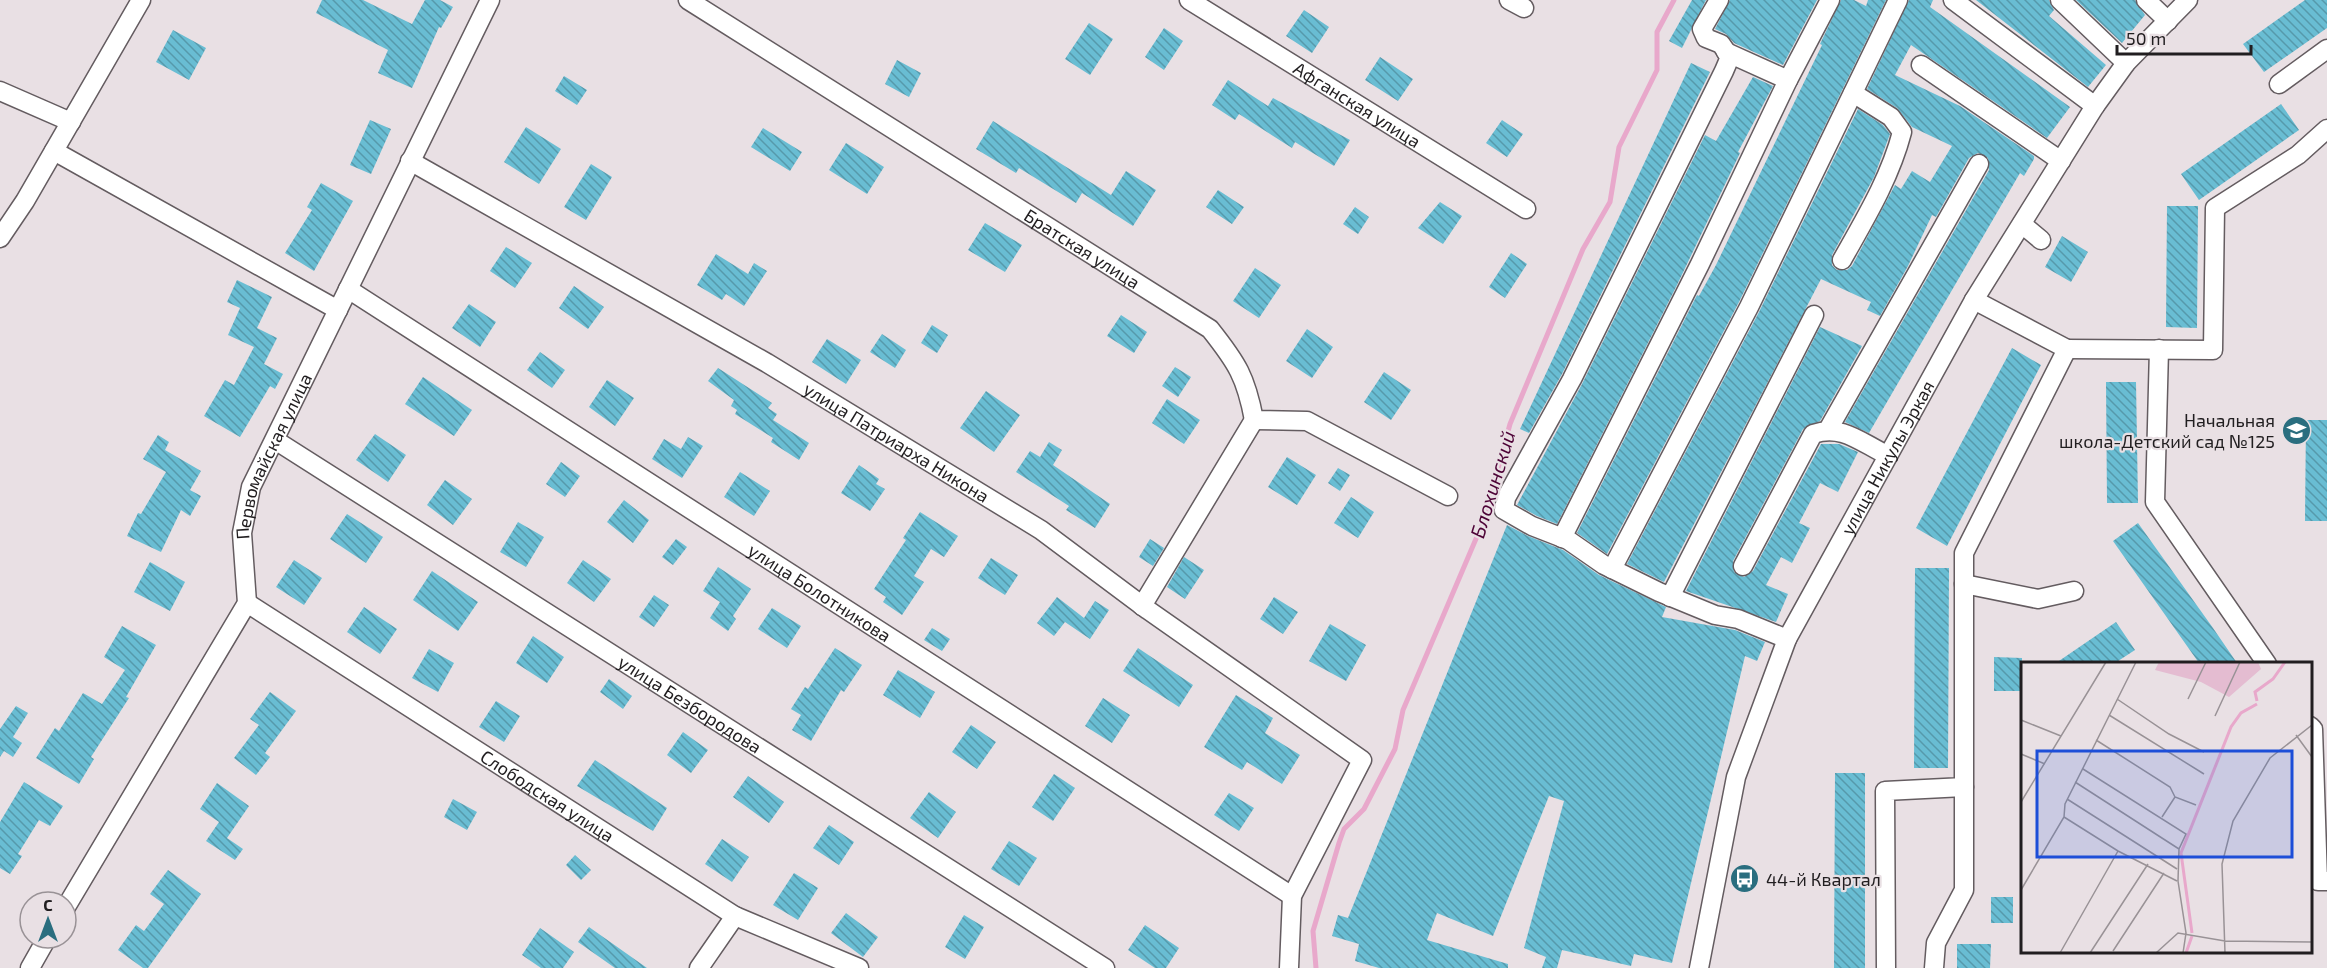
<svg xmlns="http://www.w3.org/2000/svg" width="2327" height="968" viewBox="0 0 2327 968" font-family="'Exo 2',sans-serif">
	<defs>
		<pattern id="building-back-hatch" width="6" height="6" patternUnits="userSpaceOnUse" patternTransform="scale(1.5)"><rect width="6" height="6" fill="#69bdd3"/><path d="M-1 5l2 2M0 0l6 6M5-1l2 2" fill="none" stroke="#5699ab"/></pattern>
	</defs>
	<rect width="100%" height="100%" fill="#e9e0e4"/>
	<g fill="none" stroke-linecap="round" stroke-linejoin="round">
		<path stroke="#e8a8cb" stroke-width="5" d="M 1316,968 L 1313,931 L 1339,843 L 1344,829 L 1364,809 L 1395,749 L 1403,710 L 1484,520 L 1510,424 L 1583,249 L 1610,202 L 1619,147 L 1657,70 L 1657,32 L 1674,0"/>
	</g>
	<path fill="url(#building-back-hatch)" d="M 322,0 L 363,0 L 412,24 L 425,0 L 440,0 L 453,7 L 441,28 L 439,27 L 412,88 L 378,73 L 388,50 L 316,13 Z
		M 1692,0 L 1706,0 L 1682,48 L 1669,41 Z
		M 1730,0 L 1817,0 L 1783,65 L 1734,43 L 1726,34 L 1715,29 Z
		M 1841,0 L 1854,0 L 1866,6 L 1868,0 L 1886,0 L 1739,302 L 1607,554 L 1577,533 L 1697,295 L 1699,296 L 1716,265 L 1822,45 L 1820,44 Z
		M 1909,0 L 1933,0 L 1930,7 L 2070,107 L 2047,138 L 1911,45 L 1895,75 L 1960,106 L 2034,156 L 2034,159 L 2024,176 L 2020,173 L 1869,433 L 1845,422 L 1989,170 L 1988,158 L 1978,153 L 1969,158 L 1936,217 L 1932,215 L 1908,266 L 1880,316 L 1867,310 L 1871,302 L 1821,279 L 1664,582 L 1627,564 L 1759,312 L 1858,109 L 1883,125 L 1890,134 L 1874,177 L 1832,255 L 1832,265 L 1837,270 L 1847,270 L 1852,266 L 1895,185 L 1901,189 L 1912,171 L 1930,182 L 1952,146 L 1912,127 L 1897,108 L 1867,89 Z
		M 1976,0 L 2049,0 L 2054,10 L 2049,16 L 2106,65 L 2088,87 Z
		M 2076,0 L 2135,0 L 2145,15 L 2122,43 Z
		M 2305,0 L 2327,0 L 2327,28 L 2264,72 L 2243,44 Z
		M 1304,10 L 1329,27 L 1312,53 L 1286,36 Z
		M 1089,23 L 1113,39 L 1090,75 L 1065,59 Z
		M 1164,28 L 1183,41 L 1164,70 L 1145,57 Z
		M 173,30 L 206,48 L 189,80 L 156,62 Z
		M 1380,57 L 1413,79 L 1398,101 L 1365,80 Z
		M 897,60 L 921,73 L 909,97 L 885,84 Z
		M 1691,63 L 1710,72 L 1562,374 L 1529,433 L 1520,429 Z
		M 564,76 L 587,90 L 577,105 L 555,91 Z
		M 1753,77 L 1773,86 L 1738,152 L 1740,153 L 1677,285 L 1557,524 L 1537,516 L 1517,505 L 1582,384 L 1705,135 L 1716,141 Z
		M 1228,80 L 1268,106 L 1273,98 L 1350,140 L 1334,166 L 1295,142 L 1292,148 L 1239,114 L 1235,120 L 1212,105 Z
		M 2281,104 L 2299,130 L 2199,200 L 2181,174 Z
		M 370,120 L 391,129 L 371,174 L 350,165 Z
		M 1502,120 L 1523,134 L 1507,157 L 1486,143 Z
		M 993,121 L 1111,195 L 1126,171 L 1156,190 L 1133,226 L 1082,193 L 1076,203 L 1019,168 L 1016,173 L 976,149 Z
		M 526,127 L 561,149 L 539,184 L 504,162 Z
		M 763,128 L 802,152 L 790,171 L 751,147 Z
		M 846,143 L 884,167 L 867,194 L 829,170 Z
		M 591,164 L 612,177 L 586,220 L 564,207 Z
		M 321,183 L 353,201 L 314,271 L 285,253 L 312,210 L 307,207 Z
		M 1218,190 L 1244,207 L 1232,224 L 1206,207 Z
		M 1440,202 L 1462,216 L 1443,244 L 1418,228 Z
		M 2167,206 L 2198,206 L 2197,328 L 2166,327 Z
		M 1355,207 L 1369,217 L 1358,234 L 1343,224 Z
		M 985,223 L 1022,245 L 1005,272 L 968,250 Z
		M 2062,236 L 2088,252 L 2071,282 L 2045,267 Z
		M 506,247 L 532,263 L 515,288 L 490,271 Z
		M 1511,253 L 1527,264 L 1505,298 L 1489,287 Z
		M 716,254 L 748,274 L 754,263 L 767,271 L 744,306 L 726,294 L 722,300 L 697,285 Z
		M 1255,268 L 1281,285 L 1259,318 L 1233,301 Z
		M 237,280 L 272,297 L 257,328 L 277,338 L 264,364 L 283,374 L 275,389 L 270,386 L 240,437 L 204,416 L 225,380 L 234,385 L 254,347 L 228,335 L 240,308 L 227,302 Z
		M 574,286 L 604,307 L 588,329 L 559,308 Z
		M 469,304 L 496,322 L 480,347 L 452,328 Z
		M 1121,315 L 1147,332 L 1134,353 L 1107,336 Z
		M 932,325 L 948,335 L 937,353 L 921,343 Z
		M 1820,327 L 1862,346 L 1820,421 L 1803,429 L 1733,561 L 1734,572 L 1744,577 L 1753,571 L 1821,444 L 1839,444 L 1858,452 L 1838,492 L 1820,483 L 1799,523 L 1810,528 L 1792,563 L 1781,557 L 1766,585 L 1788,594 L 1776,622 L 1686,591 Z
		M 1307,329 L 1333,347 L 1312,378 L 1286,361 Z
		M 882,334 L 906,350 L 895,368 L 870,352 Z
		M 827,339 L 861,360 L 846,384 L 812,362 Z
		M 2012,348 L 2041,365 L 1947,546 L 1916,528 Z
		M 540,352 L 565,370 L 552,388 L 527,370 Z
		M 1175,367 L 1191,377 L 1178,397 L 1162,386 Z
		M 718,368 L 772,403 L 768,408 L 777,414 L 773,420 L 809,443 L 799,460 L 771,442 L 773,438 L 735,414 L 737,410 L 731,406 L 734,400 L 708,381 Z
		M 1384,372 L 1411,390 L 1391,420 L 1364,402 Z
		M 423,377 L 472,410 L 454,436 L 405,404 Z
		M 607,380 L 634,398 L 615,426 L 589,407 Z
		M 2106,382 L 2136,382 L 2138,503 L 2107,503 Z
		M 986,391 L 1020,415 L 994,452 L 960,428 Z
		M 1167,399 L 1200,420 L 1184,444 L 1152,423 Z
		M 2306,420 L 2327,420 L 2327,521 L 2305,521 Z
		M 375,434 L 406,455 L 388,482 L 356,460 Z
		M 158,435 L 169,442 L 165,450 L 201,471 L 190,490 L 201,496 L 190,516 L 181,510 L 161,552 L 127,536 L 138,513 L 141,514 L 166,472 L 143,459 Z
		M 688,437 L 703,446 L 682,478 L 652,459 L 664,439 L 681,449 Z
		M 1049,442 L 1062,450 L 1053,465 L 1110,504 L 1095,528 L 1066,510 L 1069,506 L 1016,472 L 1030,451 L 1040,457 Z
		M 1287,457 L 1316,475 L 1297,505 L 1268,487 Z
		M 561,462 L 580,476 L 565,497 L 546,484 Z
		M 859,465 L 879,479 L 876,484 L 885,489 L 870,511 L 841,493 Z
		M 1338,468 L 1350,475 L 1340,491 L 1328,483 Z
		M 740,472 L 770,491 L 754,516 L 724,497 Z
		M 445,480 L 472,499 L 453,525 L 427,505 Z
		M 1351,497 L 1374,512 L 1358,538 L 1334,523 Z
		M 624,500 L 649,520 L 633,543 L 607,522 Z
		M 920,512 L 958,536 L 944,557 L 931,549 L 914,576 L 924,582 L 902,615 L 883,602 L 886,597 L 874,589 L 906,540 L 903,538 Z
		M 347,514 L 383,537 L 366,563 L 330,539 Z
		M 518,522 L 544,537 L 526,567 L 500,552 Z
		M 2138,523 L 2213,628 L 2237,663 L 2199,663 L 2113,541 Z
		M 1507,525 L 1528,536 L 1563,550 L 1599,575 L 1666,607 L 1662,617 L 1735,630 L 1765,642 L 1757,661 L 1745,656 L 1672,963 L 1634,954 L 1631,966 L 1562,950 L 1557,968 L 1542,968 L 1546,957 L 1524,948 L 1564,801 L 1549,796 L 1493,936 L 1437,913 L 1427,940 L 1508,964 L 1508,968 L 1379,968 L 1355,961 L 1359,944 L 1332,936 L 1338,915 L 1348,918 Z
		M 676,539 L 687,547 L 673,565 L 662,557 Z
		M 1150,539 L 1164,548 L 1153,566 L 1139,557 Z
		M 1184,557 L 1204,570 L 1185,599 L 1167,587 Z
		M 991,558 L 1018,575 L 1005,595 L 978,578 Z
		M 294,560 L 322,578 L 304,605 L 276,587 Z
		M 583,560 L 611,579 L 594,602 L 567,583 Z
		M 150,562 L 185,582 L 170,611 L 134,592 Z
		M 718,567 L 751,589 L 733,616 L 736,619 L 728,631 L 710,618 L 720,602 L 703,591 Z
		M 1915,568 L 1949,568 L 1948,768 L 1914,768 Z
		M 432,571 L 478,602 L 458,631 L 413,600 Z
		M 654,595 L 669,605 L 654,627 L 639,617 Z
		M 1057,597 L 1084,618 L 1095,601 L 1109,610 L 1090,639 L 1065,622 L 1054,636 L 1037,623 Z
		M 1274,597 L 1298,612 L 1283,634 L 1260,619 Z
		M 364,607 L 397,629 L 380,654 L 347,632 Z
		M 772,608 L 801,626 L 787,648 L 758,629 Z
		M 2116,622 L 2135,650 L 2115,663 L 2056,663 Z
		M 1330,624 L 1366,645 L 1346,681 L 1309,661 Z
		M 122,626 L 156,645 L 126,697 L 129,698 L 91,757 L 94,759 L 79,784 L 36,758 L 55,728 L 59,731 L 83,693 L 102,704 L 125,670 L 104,657 Z
		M 932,628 L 950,639 L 942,651 L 924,640 Z
		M 533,636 L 564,657 L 547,683 L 516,663 Z
		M 835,648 L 862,665 L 844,692 L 841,690 L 811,741 L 792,730 L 801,715 L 791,709 L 805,687 L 808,689 Z
		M 1138,648 L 1193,685 L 1179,707 L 1123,671 Z
		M 429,649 L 454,663 L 438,692 L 412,678 Z
		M 1994,657 L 2022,658 L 2022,691 L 1994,691 Z
		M 898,670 L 935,692 L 920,718 L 883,695 Z
		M 609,679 L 632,696 L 623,709 L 600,692 Z
		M 270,692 L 296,711 L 265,753 L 270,757 L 256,775 L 234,758 L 259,725 L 250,719 Z
		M 1236,695 L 1273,718 L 1265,733 L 1300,755 L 1282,784 L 1247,762 L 1242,770 L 1204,747 Z
		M 1103,698 L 1130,715 L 1112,743 L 1085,726 Z
		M 496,701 L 520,716 L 504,742 L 479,727 Z
		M 16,706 L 28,713 L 13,737 L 22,743 L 13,757 L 4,751 L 0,757 L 0,729 Z
		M 971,725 L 996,742 L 977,769 L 952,752 Z
		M 683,732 L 708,750 L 691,773 L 667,755 Z
		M 595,760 L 667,808 L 653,831 L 577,786 Z
		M 1835,773 L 1865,773 L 1865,968 L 1834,968 Z
		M 1054,774 L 1075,788 L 1053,821 L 1032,807 Z
		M 748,776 L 784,802 L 769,823 L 733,797 Z
		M 24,782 L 63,806 L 50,826 L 39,820 L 18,854 L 22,856 L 10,874 L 0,868 L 0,822 Z
		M 217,783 L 249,806 L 227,838 L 243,849 L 235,860 L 206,841 L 219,822 L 200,809 Z
		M 929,792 L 956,812 L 938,838 L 910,818 Z
		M 1229,793 L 1254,808 L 1239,831 L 1214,815 Z
		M 453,799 L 477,812 L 467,830 L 444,817 Z
		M 829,825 L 854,842 L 839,865 L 813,848 Z
		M 722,839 L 749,857 L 732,882 L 705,864 Z
		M 1009,841 L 1037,858 L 1019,886 L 991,869 Z
		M 575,855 L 591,870 L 581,880 L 566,865 Z
		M 168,870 L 201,894 L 148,968 L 143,968 L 118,950 L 136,925 L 144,931 L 164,904 L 150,894 Z
		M 794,873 L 818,888 L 798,920 L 773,905 Z
		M 1991,897 L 2013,897 L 2013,923 L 1991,923 Z
		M 846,913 L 878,937 L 863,957 L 831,933 Z
		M 964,915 L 984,927 L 965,959 L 945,947 Z
		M 1145,925 L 1179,948 L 1166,968 L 1155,968 L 1128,950 Z
		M 589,927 L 647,968 L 615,968 L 578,942 Z
		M 540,928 L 574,952 L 563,968 L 541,968 L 522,955 Z
		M 1957,944 L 1991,944 L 1990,968 L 1957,968 Z"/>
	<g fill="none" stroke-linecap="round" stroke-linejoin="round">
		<defs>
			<g id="minor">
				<path id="s1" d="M 688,0 L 1210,329 C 1237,363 1246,377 1254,420 L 1307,421 L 1448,496"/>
				<path id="s2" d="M 1189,0 L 1526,209"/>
				<path d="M 1509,0 L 1524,8"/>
				<path d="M 1719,0 L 1702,29 L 1706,38 L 1721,44 L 1730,57 L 1724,71 L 1572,379 L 1506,498 L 1504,510 L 1532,526 L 1568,540 L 1604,565 L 1659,592 L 1715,615 L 1738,619 L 1787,639"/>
				<path d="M 1953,0 L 2095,106"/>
				<path d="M 2060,0 L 2126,63"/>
				<path d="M 2146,0 L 2168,21"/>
				<path d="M 1726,52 L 1788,80"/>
				<path d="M 1921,65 L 2061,161"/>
				<path d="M 2279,84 L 2327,49"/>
				<path d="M 0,91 L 71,122"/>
				<path d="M 54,151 L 338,310"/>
				<path id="s3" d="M 410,161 L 767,363 L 1041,530 L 1148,610 L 1362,760 L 1292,896 L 1289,968"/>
				<path d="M 2022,224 L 2041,240"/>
				<path d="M 0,238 L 25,201 L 141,0"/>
				<path d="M 1842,260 C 1865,219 1890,178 1902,132 L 1891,117 L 1853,93"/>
				<path id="s4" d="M 348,289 L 1292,896"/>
				<path d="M 2067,349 L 2213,350 L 2215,208 L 2298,155 L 2327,129"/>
				<path d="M 2159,349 L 2155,502 L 2267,664"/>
				<path d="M 1829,428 L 1979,164"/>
				<path id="s5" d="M 275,440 L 1105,968"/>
				<path d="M 1562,538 L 1700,264 L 1788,80 L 1830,0"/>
				<path d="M 1743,566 L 1813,434 C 1842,424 1860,442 1887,455"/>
				<path d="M 1612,569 L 1749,307 L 1898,0"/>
				<path d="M 1964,584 L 2038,599 L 2074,591"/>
				<path d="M 1670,597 L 1814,315"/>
				<path id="s6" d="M 247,603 L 735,916 L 859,968"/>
				<path d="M 1142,606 L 1254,420"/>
				<path d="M 2310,726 L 2313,729 L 2318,881 L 2327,881"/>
				<path id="s7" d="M 66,907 L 247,603 L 242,533 L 251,487 L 490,0"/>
				<path d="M 30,968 L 47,938"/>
				<path d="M 699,968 L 735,916"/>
				<path id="s8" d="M 1699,968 L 1736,777 L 1787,639 L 1974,300 L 2095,106 L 2126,63 L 2188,0"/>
				<path d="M 1886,968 L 1885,791 L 1964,787 L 1964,553 L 2067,349 L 1974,300"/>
				<path d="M 1934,968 L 1936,943 L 1964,890 L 1964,787"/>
			</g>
		</defs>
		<use href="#minor" stroke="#645c60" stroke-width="21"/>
		<use href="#minor" stroke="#fff" stroke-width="18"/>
	</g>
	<defs>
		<symbol id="school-disc" viewBox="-11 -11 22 22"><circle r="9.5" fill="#2a6e7f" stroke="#e9e0e4"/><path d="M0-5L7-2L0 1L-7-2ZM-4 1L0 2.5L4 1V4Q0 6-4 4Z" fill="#fff"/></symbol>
		<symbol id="bus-disc" viewBox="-11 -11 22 22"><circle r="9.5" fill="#2a6e7f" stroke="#e9e0e4"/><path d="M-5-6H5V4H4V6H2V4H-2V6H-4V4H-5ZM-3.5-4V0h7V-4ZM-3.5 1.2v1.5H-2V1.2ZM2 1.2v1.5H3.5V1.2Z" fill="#fff"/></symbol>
	</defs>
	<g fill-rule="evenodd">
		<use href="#school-disc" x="2280" y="414" width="33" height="33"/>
		<use href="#bus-disc" x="1728" y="862" width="33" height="33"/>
	</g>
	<g text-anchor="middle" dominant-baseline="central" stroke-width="4.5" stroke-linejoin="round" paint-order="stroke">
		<g font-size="18" fill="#211e20" stroke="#e9e0e4">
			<text stroke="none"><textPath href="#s2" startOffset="198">Афганская улица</textPath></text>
			<text stroke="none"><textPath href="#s1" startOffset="466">Братская улица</textPath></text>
			<text stroke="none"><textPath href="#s3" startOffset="562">улица Патриарха Никона</textPath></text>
			<text stroke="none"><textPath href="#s7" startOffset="507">Первомайская улица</textPath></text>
			<text stroke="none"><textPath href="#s8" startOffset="549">улица Никулы Эркая</textPath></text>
			<text stroke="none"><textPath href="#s4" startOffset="561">улица Болотникова</textPath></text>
			<text stroke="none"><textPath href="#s5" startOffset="492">улица Безбородова</textPath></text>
			<text stroke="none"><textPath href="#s6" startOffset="357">Слободская улица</textPath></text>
		</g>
		<g font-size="18" fill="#211e20" stroke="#e9e0e4" text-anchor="end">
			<text x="2275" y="420">Начальная<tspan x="2275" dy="21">школа-Детский сад №125</tspan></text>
			<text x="1766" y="879" text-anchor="start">44-й Квартал</text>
		</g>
		<g font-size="20" font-style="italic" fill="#4d0236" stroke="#e9e0e4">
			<text transform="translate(1492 484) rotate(-73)">Блохинский</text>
		</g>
	</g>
	<g transform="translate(2021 662)">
		<rect width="291" height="291" fill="#e9e0e4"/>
		<path d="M 138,0 L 237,0 L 240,7 L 208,35 L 180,20 L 134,8 Z" fill="#e4bcd1"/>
		<path fill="none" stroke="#e8a8cb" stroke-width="3" d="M 236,39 L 234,30 L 252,17 L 264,0M 171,271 L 160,191 L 210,65 L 220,51 L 236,42M 165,291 L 171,274"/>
		<path fill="none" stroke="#999296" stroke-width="1.5" d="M 96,37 L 148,72 L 183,90M 167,37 L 185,0M 88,53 L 183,112M 194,54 L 219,0M 0,58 L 40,74M 275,73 L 291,95M 75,78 L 149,125 L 154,135 L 175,143M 0,92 L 24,102M 62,107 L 165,172 L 158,187 L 157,219 L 165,271 L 162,291M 54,120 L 158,187M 46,137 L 156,207M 0,140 L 85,0M 43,155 L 97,189 L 156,219M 141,155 L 154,135M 0,228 L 43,155 L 44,142 L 115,0M 92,289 L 143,211M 39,291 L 97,189M 69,291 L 127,202M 135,291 L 157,271 L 204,279 L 291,280M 204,291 L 201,202 L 212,159 L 249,96 L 291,63"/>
		<path fill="#1d4ed8" fill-opacity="0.15" stroke="#1d4ed8" stroke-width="3" d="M 16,89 L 271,89 L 271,195 L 16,195 Z"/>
		<rect width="291" height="291" fill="none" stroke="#211e20" stroke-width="3"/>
	</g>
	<g transform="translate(48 920)"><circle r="28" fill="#e9e0e4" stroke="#999296" stroke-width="1.5"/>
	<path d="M0-4.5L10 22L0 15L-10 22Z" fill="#2a6e7f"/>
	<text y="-9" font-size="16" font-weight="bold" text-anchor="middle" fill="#211e20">С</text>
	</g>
	<path d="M2117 45v9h134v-9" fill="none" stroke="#211e20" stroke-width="3"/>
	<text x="2126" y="45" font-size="18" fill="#211e20" stroke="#e9e0e4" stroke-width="4.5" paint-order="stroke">50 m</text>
</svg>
